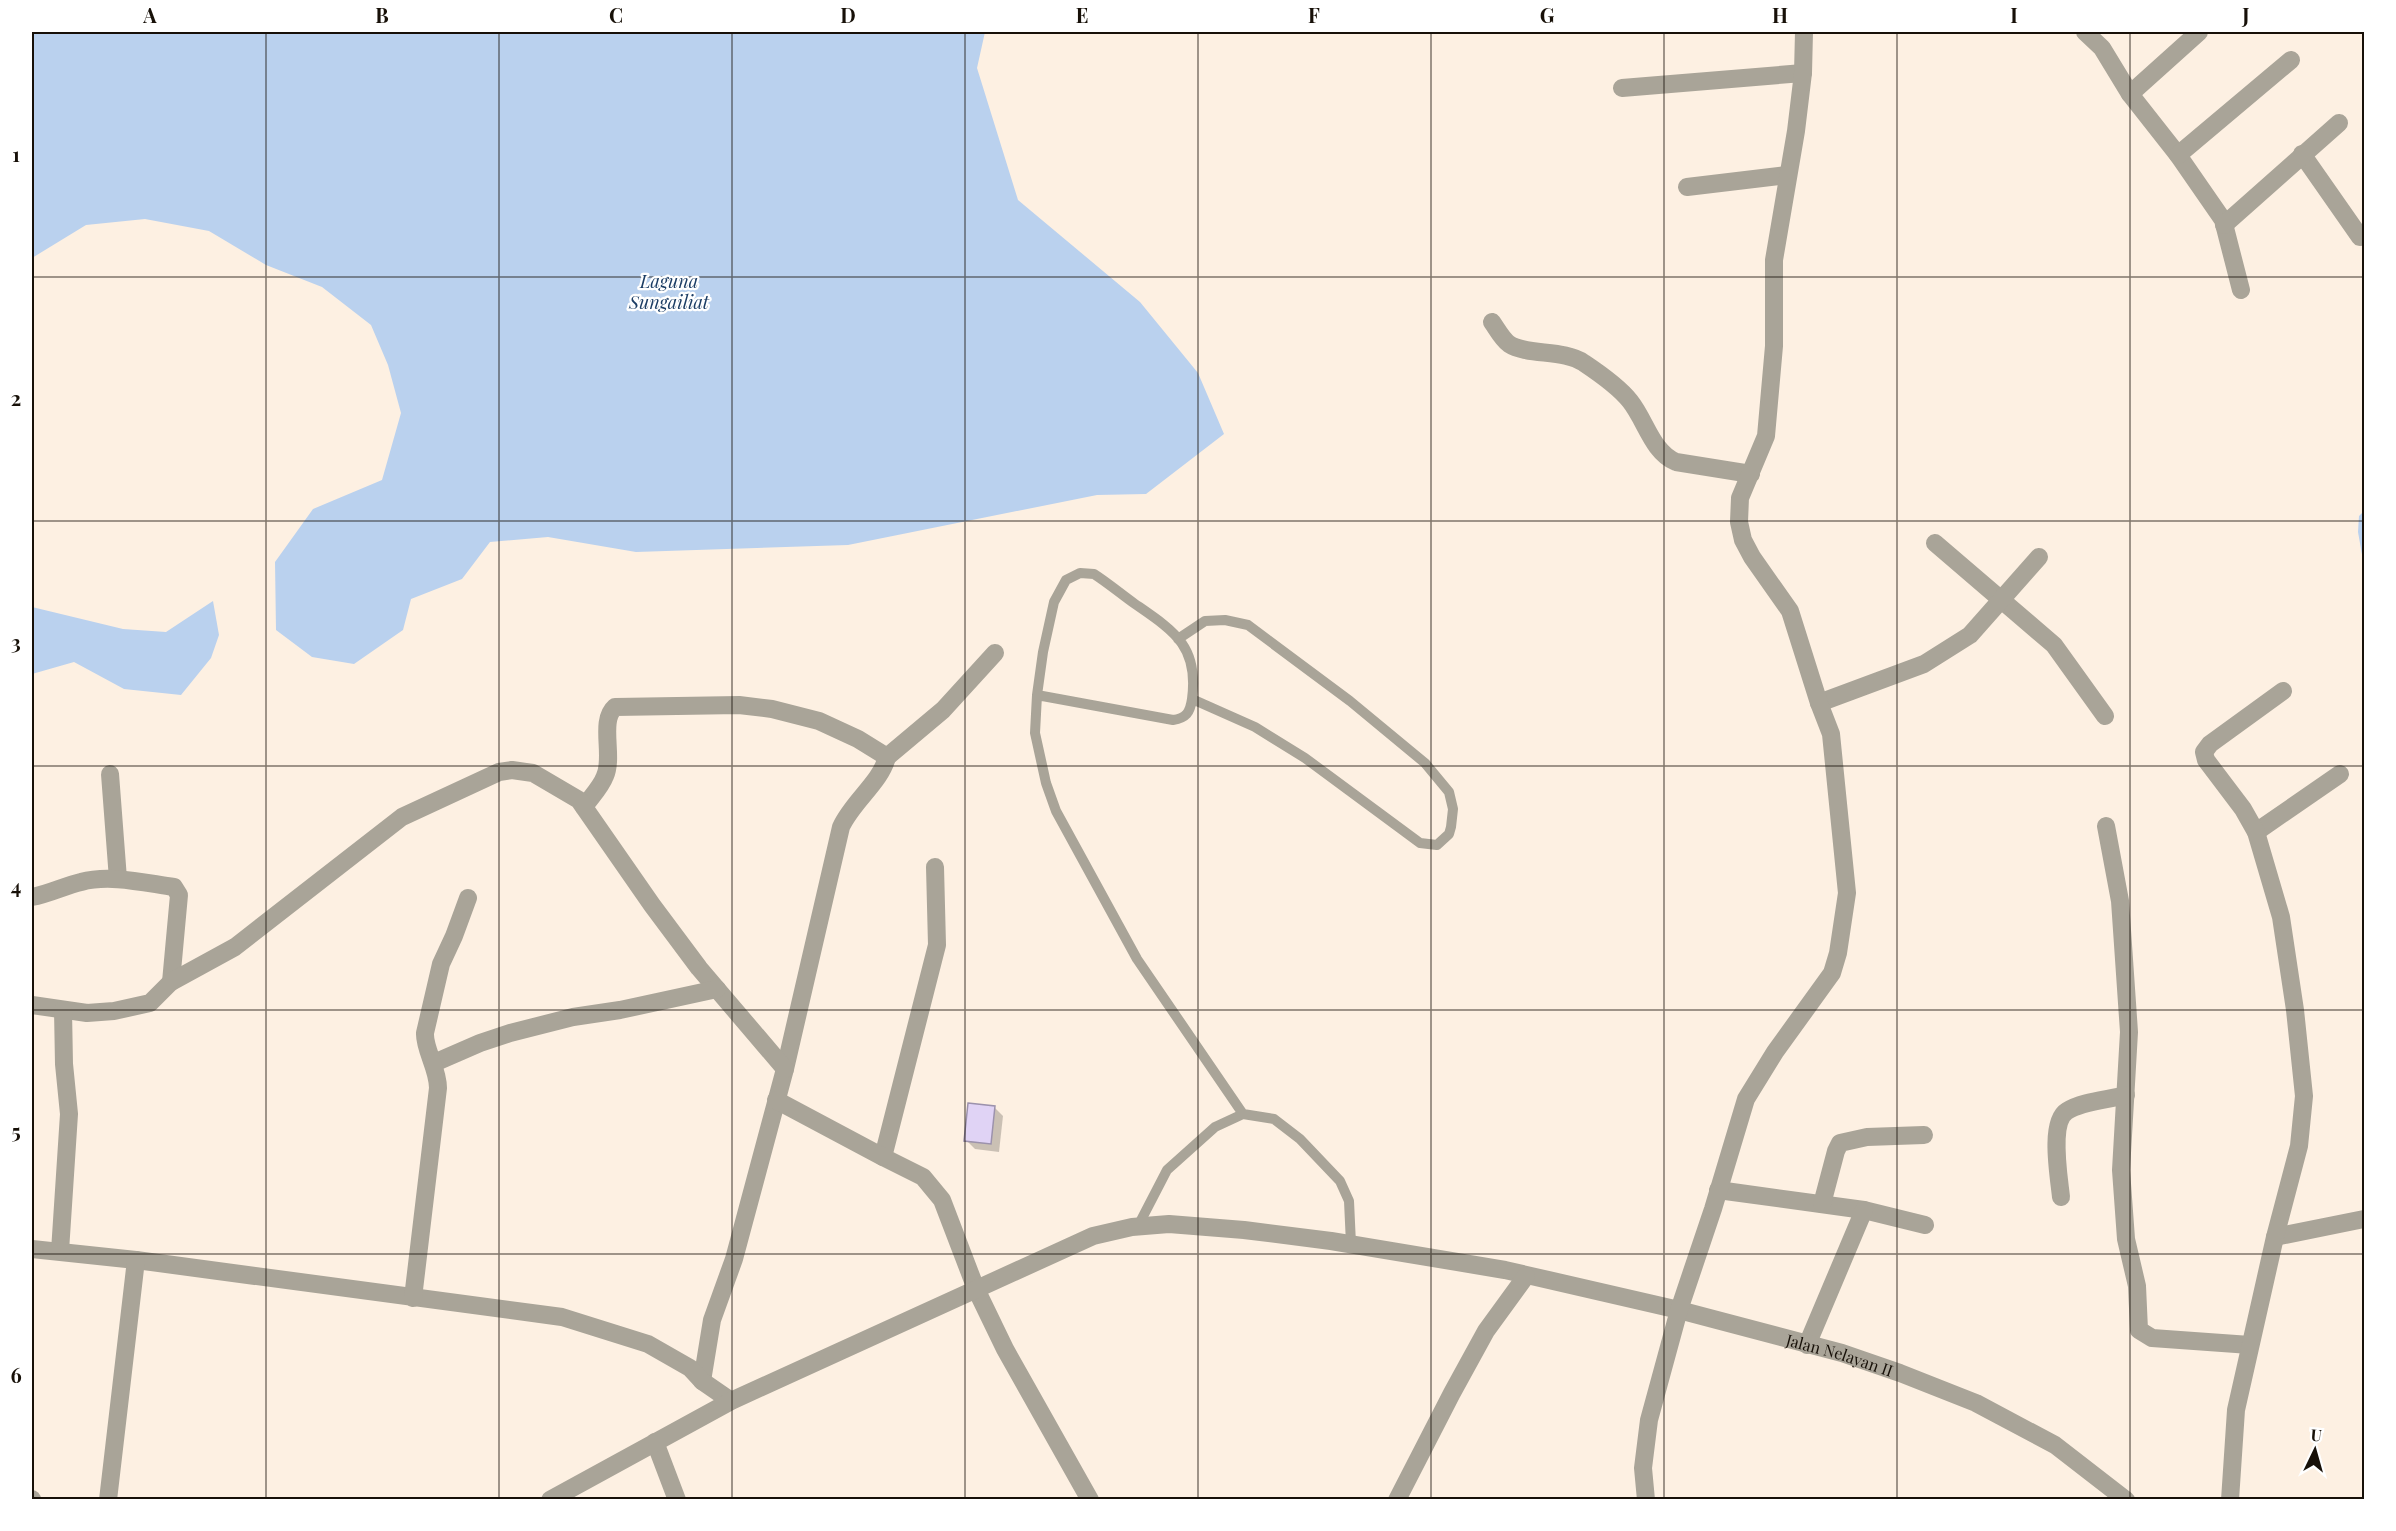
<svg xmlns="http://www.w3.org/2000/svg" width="2396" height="1531" viewBox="0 0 2396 1531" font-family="'Playfair Display',serif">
	<rect width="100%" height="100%" fill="#fdf0e2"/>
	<path fill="#bad1ee" d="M 32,32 L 985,32 L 977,68 L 1018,200 L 1140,302 L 1198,373 L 1224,434 L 1146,494 L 1097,495 L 848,545 L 636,552 L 548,537 L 490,542 L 462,579 L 411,599 L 403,630 L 354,664 L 312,657 L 276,630 L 275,562 L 313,509 L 382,480 L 401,413 L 388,365 L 371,325 L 322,287 L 266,265 L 209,231 L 145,219 L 86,225 L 32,258 Z
		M 2364,511 L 2364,566 L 2358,532 L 2359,516 Z
		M 213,601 L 219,635 L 211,658 L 181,695 L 124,689 L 74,662 L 32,674 L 32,607 L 123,629 L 166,632 Z"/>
	<path fill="#0003" d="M 994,1107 L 1003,1116 L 999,1152 L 975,1149 L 966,1140 Z"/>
	<path fill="#e0d3f5" stroke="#9c92ac" stroke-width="1.5" d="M 968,1103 L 995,1106 L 991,1144 L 964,1141 Z"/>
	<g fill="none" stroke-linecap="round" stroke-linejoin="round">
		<path stroke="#a9a498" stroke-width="10" d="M 1178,639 L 1205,621 L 1225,620 L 1248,625 L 1350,701 L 1425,763 L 1449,792 L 1453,809 L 1451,827 L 1449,834 L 1437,845 L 1420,843 L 1305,758 L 1255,727 L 1192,699
			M 1037,695 L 1173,720 C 1186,718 1190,713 1192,699 C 1199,646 1174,631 1135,604 C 1121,594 1108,583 1094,574 L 1080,573 L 1066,580 L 1054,602 L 1043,652 L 1037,695 L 1035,733 L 1046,783 L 1056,811 L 1137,959 L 1243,1114
			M 1138,1226 L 1167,1170 L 1215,1127 L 1243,1114 L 1274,1119 L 1300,1139 L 1340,1181 L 1349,1201 L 1351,1244"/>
		<g stroke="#a9a498" stroke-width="18">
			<path d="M 2085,32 L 2102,48 L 2130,94 L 2178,155 L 2223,220 L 2241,290"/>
			<path d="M 1622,88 L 1803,73"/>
			<path d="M 2130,94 L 2199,32"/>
			<path d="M 2302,154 L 2360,237"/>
			<path d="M 2178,155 L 2291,60"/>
			<path d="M 1687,187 L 1787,175"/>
			<path d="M 2224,225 L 2339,123"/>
			<path d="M 1492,322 C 1497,329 1502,339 1509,344 C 1527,356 1564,349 1584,363 C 1599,373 1619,387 1630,401 C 1646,421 1652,452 1676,462 L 1751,474"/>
			<path d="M 1935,543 L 2054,645 L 2105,716"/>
			<path d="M 1819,703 L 1924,664 L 1970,635 L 2039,557"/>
			<path d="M 887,757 L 943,710 L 995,653"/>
			<path d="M 110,774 L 118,879"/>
			<path d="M 584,807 C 591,797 601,787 605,776 C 614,756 599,721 615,707 L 739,705 L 772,709 L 819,721 L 858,739 L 887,757 C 881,782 852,802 841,827 L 785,1069 L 734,1259 L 712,1320 L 702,1381"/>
			<path d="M 2106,826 L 2120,901 L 2129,1032 L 2121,1170 L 2126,1239 L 2137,1286 L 2139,1330 L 2152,1338 L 2250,1345"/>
			<path d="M 2256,832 L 2340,774"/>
			<path d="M 935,867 L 937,945 L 883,1157 L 923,1177 L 942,1200 L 976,1289 L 1005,1349 L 1090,1500"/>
			<path d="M 32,897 C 49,894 64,886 81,882 C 110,874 145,883 174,887 L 179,895 L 171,982"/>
			<path d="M 32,1005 L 87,1013 L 114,1011 L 150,1003 L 171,982 L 235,947 L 402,817 L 499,772 L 512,770 L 533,773 L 579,800 L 652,905 L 699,968 L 785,1069"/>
			<path d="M 434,1063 L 480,1043 L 510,1033 L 573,1017 L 620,1010 L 717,989"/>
			<path d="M 776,1100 L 883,1157"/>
			<path d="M 1718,1190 L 1864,1210 L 1925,1225"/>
			<path d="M 2061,1197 C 2059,1177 2049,1122 2067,1111 C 2083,1101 2108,1100 2126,1095"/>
			<path d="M 1822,1204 L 1836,1151 L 1840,1143 L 1867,1137 L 1924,1135"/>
			<path d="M 2275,1237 L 2364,1219"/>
			<path d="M 32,1249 L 136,1260 L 562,1317 L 648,1344 L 690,1368 L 702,1381 L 731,1401"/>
			<path d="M 60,1251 L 69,1114 L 64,1064 L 63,1010"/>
			<path d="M 413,1298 L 438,1088 C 438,1068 424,1049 425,1033 L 441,964 L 454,936 L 468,898"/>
			<path d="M 1807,1345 L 1864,1210"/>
			<path d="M 655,1442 L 677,1500"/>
			<path d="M 32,1499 L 32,1500"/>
			<path d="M 108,1500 L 136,1260"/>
			<path id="s1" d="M 550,1500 L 731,1401 L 1093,1236 L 1132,1227 L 1169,1224 L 1244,1230 L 1331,1241 L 1505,1270 L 1679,1310 L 1842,1353 L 1900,1373 L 1976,1403 L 2055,1445 L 2126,1500"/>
			<path d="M 1397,1500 L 1452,1393 L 1486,1331 L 1526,1276"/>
			<path d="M 1646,1500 L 1643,1468 L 1649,1420 L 1679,1310 L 1713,1209 L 1746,1099 L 1775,1052 L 1832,973 L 1838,953 L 1847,893 L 1831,734 L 1819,703 L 1790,611 L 1752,557 L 1743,540 L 1739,522 L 1740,498 L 1766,436 L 1774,346 L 1774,260 L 1796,131 L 1803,73 L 1804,32"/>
			<path d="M 2230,1500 L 2236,1410 L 2275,1237 L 2299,1146 L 2304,1096 L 2295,1010 L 2281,917 L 2256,832 L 2243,809 L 2206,760 L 2204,752 L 2210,744 L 2283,691"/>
		</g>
	</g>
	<path fill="none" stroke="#171008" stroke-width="1.5" stroke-opacity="0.55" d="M 266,32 L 266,1500M 499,32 L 499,1500M 732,32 L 732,1500M 965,32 L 965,1500M 1198,32 L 1198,1500M 1431,32 L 1431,1500M 1664,32 L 1664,1500M 1897,32 L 1897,1500M 2130,32 L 2130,1500M 32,277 L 2364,277M 32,521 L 2364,521M 32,766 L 2364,766M 32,1010 L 2364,1010M 32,1254 L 2364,1254"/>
	<g text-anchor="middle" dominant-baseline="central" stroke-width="4.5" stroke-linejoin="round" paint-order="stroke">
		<g font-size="16" fill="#171008" stroke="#fff">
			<text stroke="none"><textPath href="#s1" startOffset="1366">Jalan Nelayan II</textPath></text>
		</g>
		<g font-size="18" font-style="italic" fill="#1c3d64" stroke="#fff">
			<text x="669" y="281">Laguna<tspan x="669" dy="21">Sungailiat</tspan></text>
		</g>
	</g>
	<rect width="2396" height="1531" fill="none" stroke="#ffffff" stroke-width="66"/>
	<g transform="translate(2315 1450) rotate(5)" stroke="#ffffff" stroke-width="4.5" paint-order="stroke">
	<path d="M0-4.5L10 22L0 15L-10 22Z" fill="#171008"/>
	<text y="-9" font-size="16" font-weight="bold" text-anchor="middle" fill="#171008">U</text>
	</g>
	<rect x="33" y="33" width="2330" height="1465" fill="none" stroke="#171008" stroke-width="2"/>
	<g font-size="20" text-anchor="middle" font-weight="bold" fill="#171008">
		<text x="150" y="23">A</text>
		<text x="382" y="23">B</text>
		<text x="616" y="23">C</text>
		<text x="848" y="23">D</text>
		<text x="1082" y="23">E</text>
		<text x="1314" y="23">F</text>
		<text x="1547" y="23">G</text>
		<text x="1780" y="23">H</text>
		<text x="2014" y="23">I</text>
		<text x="2246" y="23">J</text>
		<text x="16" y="162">1</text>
		<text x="16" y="406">2</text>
		<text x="16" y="650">3</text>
		<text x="16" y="894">4</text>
		<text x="16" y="1139">5</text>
		<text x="16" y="1383">6</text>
	</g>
</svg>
